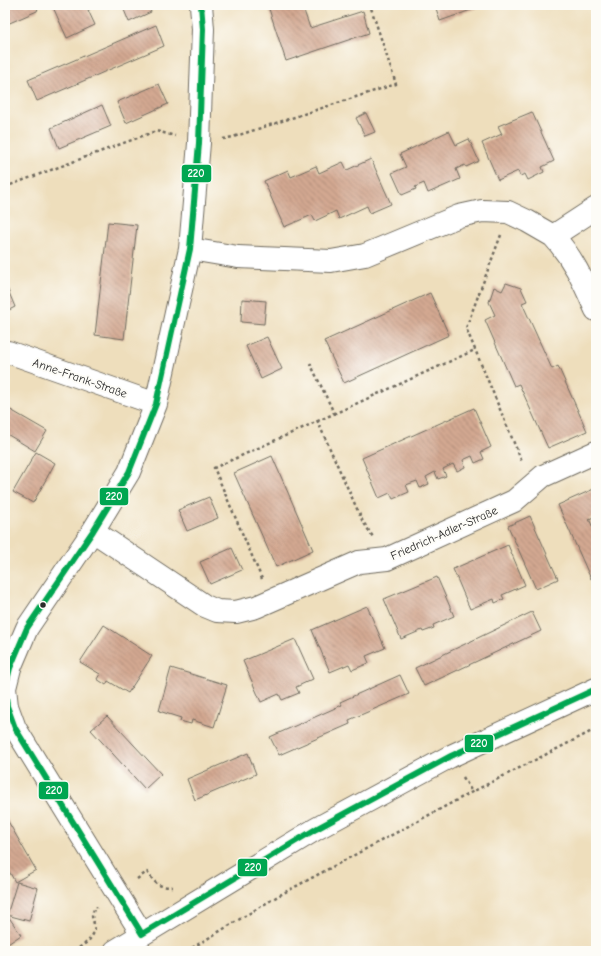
<svg xmlns="http://www.w3.org/2000/svg" width="601" height="956" viewBox="0 0 601 956" font-family="'Comic Neue',sans-serif">
	<defs>
		<pattern id="building-back-hatch" width="6" height="6" patternUnits="userSpaceOnUse"><rect width="6" height="6" fill="#d3a891"/><path d="M-1 5l2 2M0 0l6 6M5-1l2 2" fill="none" stroke="#ab8977"/></pattern>
	</defs>
	<rect width="100%" height="100%" fill="#fdfcf7"/>
	<filter id="ink" filterUnits="userSpaceOnUse"><feTurbulence type="fractalNoise" baseFrequency=".025" numOctaves="2"/><feDisplacementMap in="SourceGraphic" scale="8" xChannelSelector="R" yChannelSelector="G"/><feConvolveMatrix kernelMatrix="1 2 1 2 8 2 1 2 1" color-interpolation-filters="sRGB"/></filter>
	<filter id="wash" filterUnits="userSpaceOnUse"><feTurbulence type="fractalNoise" baseFrequency=".012" numOctaves="4" result="noise"/><feDisplacementMap in="SourceGraphic" scale="16" xChannelSelector="R" yChannelSelector="G"/><feGaussianBlur stdDeviation="0.9" result="paint"/><feColorMatrix in="noise" values="0 0 0 0 0 0 0 0 0 0 0 0 0 0 0 0 0 1.4 0 .05"/><feComposite in="paint" operator="in"/></filter>
	<g filter="url(#wash)">
		<rect width="100%" height="100%" fill="#eedebc"/>
		<g id="blocks">
			<path fill="url(#building-back-hatch)" d="M 5,5 L 39,5 L 37,11 L 5,25 Z
				M 52,5 L 91,5 L 92,8 L 88,10 L 95,25 L 67,38 Z
				M 122,5 L 147,5 L 151,12 L 129,22 Z
				M 261,5 L 302,5 L 310,28 L 363,11 L 369,33 L 286,61 L 269,9 Z
				M 435,5 L 485,5 L 440,21 Z
				M 156,25 L 164,46 L 37,101 L 28,80 Z
				M 159,84 L 168,104 L 126,123 L 117,102 Z
				M 102,105 L 111,126 L 59,148 L 51,128 Z
				M 532,112 L 554,161 L 542,167 L 544,172 L 528,180 L 525,174 L 520,176 L 518,171 L 498,180 L 482,143 L 502,134 L 498,126 Z
				M 366,113 L 375,132 L 365,136 L 356,118 Z
				M 449,131 L 456,145 L 469,139 L 479,161 L 466,167 L 465,165 L 456,169 L 460,179 L 428,193 L 424,183 L 415,187 L 416,189 L 402,195 L 392,173 L 406,167 L 400,154 Z
				M 371,159 L 391,204 L 370,213 L 367,206 L 339,219 L 336,211 L 315,221 L 312,215 L 284,227 L 264,181 L 288,170 L 291,177 L 316,166 L 319,173 L 343,162 L 347,170 Z
				M 108,222 L 137,225 L 124,339 L 95,335 Z
				M 5,283 L 15,307 L 5,312 Z
				M 506,283 L 521,288 L 527,301 L 522,303 L 552,369 L 558,366 L 587,431 L 548,448 L 519,384 L 514,386 L 485,320 L 495,315 L 489,302 L 494,287 L 502,291 Z
				M 430,293 L 449,335 L 344,383 L 324,341 Z
				M 242,299 L 266,301 L 264,324 L 241,322 Z
				M 267,337 L 282,369 L 261,379 L 246,346 Z
				M 474,408 L 491,447 L 481,452 L 484,459 L 475,463 L 472,456 L 463,460 L 465,467 L 457,471 L 453,464 L 443,469 L 446,476 L 438,479 L 435,472 L 426,477 L 429,484 L 420,488 L 417,481 L 406,485 L 409,492 L 402,495 L 393,499 L 390,493 L 379,498 L 362,458 Z
				M 9,409 L 47,431 L 35,451 L 5,433 L 5,416 Z
				M 36,452 L 55,463 L 33,503 L 13,492 Z
				M 272,456 L 313,550 L 276,567 L 234,473 Z
				M 596,488 L 596,516 L 589,519 L 596,534 L 596,576 L 591,579 L 558,505 Z
				M 209,497 L 218,518 L 187,531 L 178,510 Z
				M 530,516 L 558,579 L 536,589 L 508,526 Z
				M 508,545 L 525,585 L 502,595 L 504,599 L 495,603 L 494,599 L 470,609 L 453,569 Z
				M 232,548 L 242,570 L 210,584 L 200,562 Z
				M 437,577 L 454,616 L 433,625 L 434,628 L 423,632 L 422,630 L 401,639 L 384,599 Z
				M 367,606 L 385,648 L 366,656 L 369,663 L 352,670 L 349,664 L 330,672 L 312,630 Z
				M 532,612 L 541,631 L 424,686 L 415,668 Z
				M 104,625 L 152,656 L 128,693 L 108,681 L 106,685 L 97,679 L 100,674 L 80,662 Z
				M 295,639 L 313,679 L 296,687 L 299,693 L 282,700 L 279,694 L 261,702 L 243,661 Z
				M 171,668 L 227,685 L 214,727 L 192,720 L 191,724 L 180,721 L 181,718 L 159,711 Z
				M 400,675 L 409,694 L 349,720 L 350,724 L 279,755 L 270,737 L 342,705 L 340,702 Z
				M 107,716 L 161,774 L 145,789 L 91,730 Z
				M 248,753 L 256,774 L 195,800 L 187,779 Z
				M 5,816 L 36,870 L 15,882 L 5,864 Z
				M 17,882 L 38,888 L 29,921 L 7,915 Z
				M 8,916 L 21,935 L 5,946 L 5,918 Z"/>
		</g>
	</g>
	<g filter="url(#ink)">
		<use href="#blocks" fill-opacity="0" stroke="#6f6a5e" stroke-width="1"/>
		<g fill="none" stroke-linecap="round" stroke-linejoin="round">
			<defs>
				<path id="minor" d="M 553,236 C 574,259 584,283 596,310
					M 190,249 L 238,257 L 331,261 L 365,255 L 459,216 L 482,211 L 508,212 L 527,221 L 553,236 L 596,208
					M 5,354 L 8,352 L 156,404
					M 93,531 L 205,606 L 217,611 L 236,612 L 256,607 L 359,562 L 387,559 L 514,501 L 543,476 L 596,452
					M 142,934 L 15,728 L 7,706 L 5,688 L 10,668 L 27,628 L 93,531 L 129,472 L 156,404 L 190,249 L 199,143 L 203,29 L 201,5"/>
				<path id="tertiary" d="M 115,951 L 316,829 L 451,756 L 596,689"/>
			</defs>
			<use href="#minor" stroke="#6f6a5e" stroke-width="24"/>
			<use href="#tertiary" stroke="#6f6a5e" stroke-width="24"/>
			<path stroke="#6f6a5e" stroke-width="2.5" stroke-dasharray="3 3" stroke-linecap="butt" d="M 223,139 L 233,137 L 396,84 L 370,5
				M 5,187 L 156,131 L 175,136
				M 501,235 L 466,328 L 522,462
				M 310,363 L 334,413
				M 317,420 L 362,520 L 373,537
				M 262,579 L 214,468 L 475,350
				M 463,777 L 472,792
				M 137,879 L 147,872 C 156,884 158,887 173,887
				M 74,951 C 83,945 97,938 94,924 C 92,916 91,918 94,909 L 97,907
				M 187,951 L 278,896 L 472,792 L 596,729"/>
			<use href="#minor" stroke="#fff" stroke-width="22"/>
			<use href="#tertiary" stroke="#fff" stroke-width="22"/>
			<defs>
				<path id="bus-1" d="M 142,934 L 15,728 L 7,706 L 5,688 L 10,668 L 27,628 L 93,531 L 129,472 L 156,404 L 190,249 L 199,143 L 203,29 L 201,5
					M 142,934 L 316,829 L 451,756 L 596,689"/>
			</defs>
			<use href="#bus-1" stroke="#fdfcf7" stroke-width="9"/>
			<use href="#bus-1" stroke="#00a651" stroke-width="6"/>
		</g>
	</g>
	<circle fill="#2b2b2b" stroke="#fdfcf7" stroke-width="1.5" cx="43" cy="605" r="3.5"/>
	<g text-anchor="middle" dominant-baseline="central" stroke-width="4" stroke-linejoin="round" paint-order="stroke">
		<g font-size="12" fill="#2b2b2b" stroke="#fdfcf7">
			<text transform="translate(80 378) rotate(19)">Anne-Frank-Straße</text>
			<text transform="translate(444 533) rotate(-24)">Friedrich-Adler-Straße</text>
		</g>
	</g>
	<g stroke="#fdfcf7" stroke-width="1.5">
		<rect x="181" y="164" width="31" height="19" rx="4" fill="#00a651"/>
		<rect x="99" y="487" width="30" height="19" rx="4" fill="#00a651"/>
		<rect x="464" y="734" width="30" height="19" rx="4" fill="#00a651"/>
		<rect x="38" y="781" width="31" height="19" rx="4" fill="#00a651"/>
		<rect x="237" y="858" width="31" height="19" rx="4" fill="#00a651"/>
	</g>
	<g font-size="11" text-anchor="middle" font-weight="bold" fill="#fff">
		<text x="196" y="177">220</text>
		<text x="114" y="500">220</text>
		<text x="479" y="747">220</text>
		<text x="54" y="794">220</text>
		<text x="253" y="871">220</text>
	</g>
	<rect width="601" height="956" fill="none" stroke="#fdfcf7" stroke-width="20"/>
</svg>
